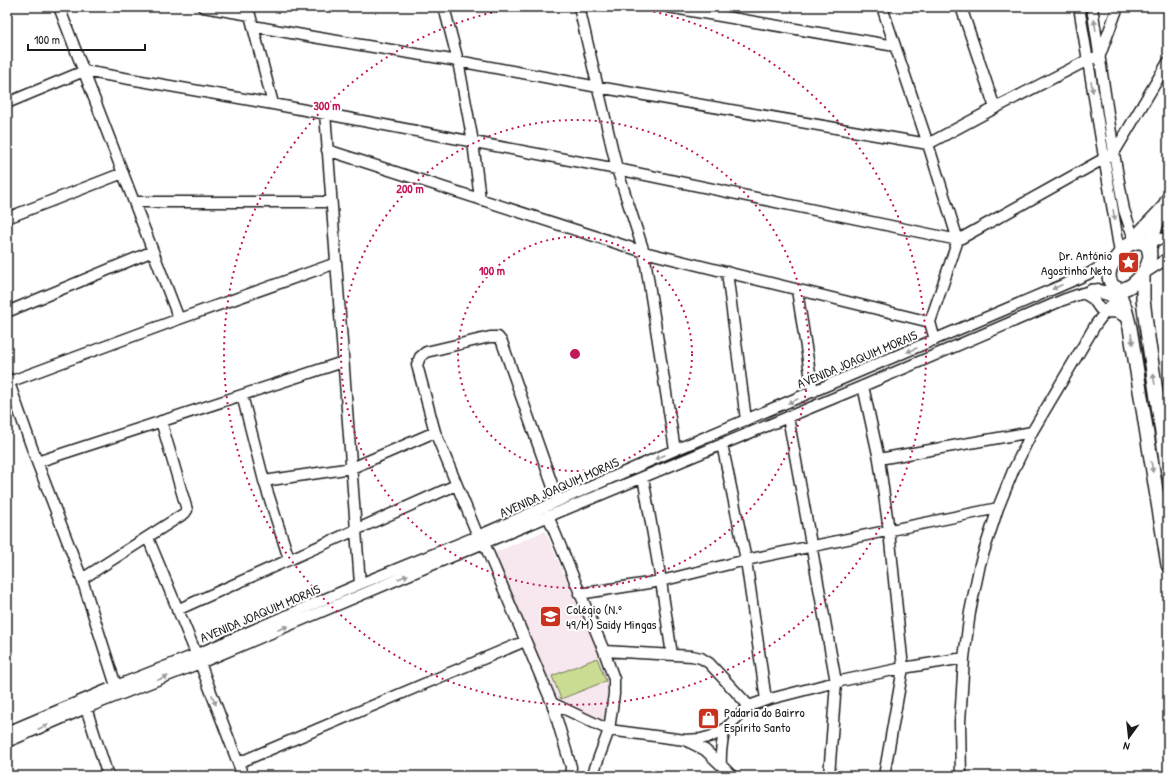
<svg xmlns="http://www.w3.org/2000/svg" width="1175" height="783" viewBox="0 0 1175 783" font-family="'Patrick Hand',sans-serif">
	<rect width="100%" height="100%" fill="#fff"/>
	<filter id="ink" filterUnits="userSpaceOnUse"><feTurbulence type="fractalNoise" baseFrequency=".025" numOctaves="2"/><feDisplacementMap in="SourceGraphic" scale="8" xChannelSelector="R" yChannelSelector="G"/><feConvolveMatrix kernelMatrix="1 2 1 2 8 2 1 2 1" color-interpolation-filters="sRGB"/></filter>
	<g filter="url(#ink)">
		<path fill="#f7e7ee" d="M 545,531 L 610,680 L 604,723 L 555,700 L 494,553 Z"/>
		<path fill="#cadd92" stroke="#737c57" d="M 597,658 L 606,681 L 561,699 L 552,676 Z"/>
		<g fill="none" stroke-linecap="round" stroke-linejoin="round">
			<defs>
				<path id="minor" d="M 59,7 L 179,319
					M 203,7 L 250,15 L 273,104
					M 444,7 L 458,61 L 473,142 L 480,199
					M 579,7 L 617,169 L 644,252 L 675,450
					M 668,7 L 895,46
					M 882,7 L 928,144 L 958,240 L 930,322 L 935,340
					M 961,7 L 995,108
					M 1079,7 L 1120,253
					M 1092,7 L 1114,153 L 1124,210 L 1135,242
					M 253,26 L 313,37 L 458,61 L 598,87 L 928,144 L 995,108 L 1088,60 L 1100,55 L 1118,7
					M 7,103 L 84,71 L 273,104 L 617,169 L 958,240 L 1114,153 L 1168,62
					M 325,113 L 360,584
					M 327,150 L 644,252 L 930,322
					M 134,202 L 331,202
					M 7,218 L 123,173
					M 1146,241 L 1168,238
					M 727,272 L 746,420
					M 1143,274 L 1168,258
					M 797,290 L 813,392
					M 1083,293 L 1093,299 L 1100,309
					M 7,312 L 153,251
					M 7,377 L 37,462 L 82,579 L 116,686
					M 9,382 L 179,319 L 336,263
					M 863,386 L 879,459 L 889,531 L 903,668 L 884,776
					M 242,395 L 264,481 L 289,559
					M 788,417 L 836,682 L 829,776
					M 722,444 L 746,560 L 766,700
					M 879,459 L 1032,432
					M 37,462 L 343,362
					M 643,477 L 661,581 L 672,655
					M 264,481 L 352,468 L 435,432
					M 548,516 L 604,651 L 614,679 L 614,694 L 609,730 L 592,776
					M 478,536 L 435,432 L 417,365 L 420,357 L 426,352 L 490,337 L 498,337 L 502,342 L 558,501
					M 148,538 L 200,663 L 243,776
					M 484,543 L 552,703 L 571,767 L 570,776
					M 82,579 L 185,513 L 187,510 L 161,421
					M 579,594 L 661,581 L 746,560 L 998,508
					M 177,610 L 456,485
					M 604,651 L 692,656 L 701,658 L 709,663 L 749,706
					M 552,703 L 609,730 L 685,740 L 705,750 L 721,765 C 720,752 722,741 725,729
					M 86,708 L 108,776
					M 7,732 L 116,686 L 195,655 L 360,584 L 478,536 L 675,450 L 1058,287 L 1088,274 L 1117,257
					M 685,740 L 701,739 L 712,736 L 725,729 L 749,706 L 766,700 L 836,682 L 903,668 L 964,658
					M 7,742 L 86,708 L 200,663 L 484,543 L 863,386 L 1063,300 L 1083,293 L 1098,289
					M 238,763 L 525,641
					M 721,765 L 732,776
					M 961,776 L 960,722 L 964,658 L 970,612 L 980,564 L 998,508 L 1013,471 L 1032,432 L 1096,324 L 1110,306"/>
				<path id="major" d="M 1126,246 C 1133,243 1140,239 1146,245 C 1162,260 1123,306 1111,283 C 1102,266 1126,248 1136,237 C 1145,227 1154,218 1163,208
					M 1149,252 C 1153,233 1158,216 1168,199
					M 1143,274 L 1143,299 L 1146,324 L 1168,473
					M 1117,288 L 1125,308 L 1130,328 L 1168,565
					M 1092,291 C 1104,292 1113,293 1121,303
					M 1106,311 C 1117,310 1119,311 1127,317"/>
			</defs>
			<use href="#minor" stroke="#1c1c1c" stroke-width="13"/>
			<use href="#major" stroke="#1c1c1c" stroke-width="16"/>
			<use href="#minor" stroke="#fff" stroke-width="10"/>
			<use href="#major" stroke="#fff" stroke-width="13"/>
		</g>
		<defs><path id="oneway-solid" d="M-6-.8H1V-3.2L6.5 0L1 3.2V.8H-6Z"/></defs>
		<g fill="#999">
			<use href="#oneway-solid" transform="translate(1095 25) rotate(-99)"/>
			<use href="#oneway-solid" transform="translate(1092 87) rotate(81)"/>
			<use href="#oneway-solid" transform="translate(1114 215) rotate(80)"/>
			<use href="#oneway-solid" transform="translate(1057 287) rotate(156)"/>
			<use href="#oneway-solid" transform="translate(1132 339) rotate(81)"/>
			<use href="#oneway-solid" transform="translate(912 350) rotate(157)"/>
			<use href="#oneway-solid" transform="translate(1154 379) rotate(-99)"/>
			<use href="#oneway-solid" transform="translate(793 401) rotate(157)"/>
			<use href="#oneway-solid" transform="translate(660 457) rotate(157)"/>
			<use href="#oneway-solid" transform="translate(1152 467) rotate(81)"/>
			<use href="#oneway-solid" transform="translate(403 577) rotate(-23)"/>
			<use href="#oneway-solid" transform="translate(283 628) rotate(-23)"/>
			<use href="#oneway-solid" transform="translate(163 678) rotate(-21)"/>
			<use href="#oneway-solid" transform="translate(214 700) rotate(69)"/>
			<use href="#oneway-solid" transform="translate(43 727) rotate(-24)"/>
		</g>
	</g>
	<g fill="none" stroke="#c2185b" stroke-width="2" stroke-dasharray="2 4">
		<circle cx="575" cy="354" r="117"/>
		<circle cx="575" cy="354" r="234"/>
		<path d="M630 7A351 351 0 1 1 520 7"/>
	</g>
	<defs>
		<symbol id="sight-square" viewBox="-11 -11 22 22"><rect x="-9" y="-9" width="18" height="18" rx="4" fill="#c8321e" stroke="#fff"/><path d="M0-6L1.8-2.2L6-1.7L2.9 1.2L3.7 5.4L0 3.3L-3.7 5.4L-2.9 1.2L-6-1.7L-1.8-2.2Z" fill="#fff"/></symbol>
		<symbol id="school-square" viewBox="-11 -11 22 22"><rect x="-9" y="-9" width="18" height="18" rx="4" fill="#c8321e" stroke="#fff"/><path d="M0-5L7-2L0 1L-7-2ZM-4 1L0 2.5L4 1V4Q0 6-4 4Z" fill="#fff"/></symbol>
		<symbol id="shop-square" viewBox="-11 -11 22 22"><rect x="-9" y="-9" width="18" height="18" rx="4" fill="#c8321e" stroke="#fff"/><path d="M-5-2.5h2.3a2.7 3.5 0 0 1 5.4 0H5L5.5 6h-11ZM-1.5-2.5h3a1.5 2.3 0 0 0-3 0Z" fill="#fff"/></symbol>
	</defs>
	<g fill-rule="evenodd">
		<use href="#sight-square" x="1116" y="250" width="25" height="25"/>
		<use href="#school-square" x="538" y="604" width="25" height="25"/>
		<use href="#shop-square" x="696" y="706" width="25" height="25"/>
	</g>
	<g text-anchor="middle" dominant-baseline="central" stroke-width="4" stroke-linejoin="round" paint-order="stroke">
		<g font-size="13" fill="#1c1c1c" stroke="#fff" text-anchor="start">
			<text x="1112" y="255" text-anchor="end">Dr. António<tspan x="1112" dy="15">Agostinho Neto</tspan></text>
			<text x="566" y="609">Colégio (N.º<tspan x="566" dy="15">49/M) Saidy Mingas</tspan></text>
			<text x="724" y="712">Padaria do Bairro<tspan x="724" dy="15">Espírito Santo</tspan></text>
		</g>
		<g font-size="13" fill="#1c1c1c" stroke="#fff">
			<text transform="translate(857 359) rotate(-23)">AVENIDA JOAQUIM MORAIS</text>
			<text transform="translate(559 487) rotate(-24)">AVENIDA JOAQUIM MORAIS</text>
			<text transform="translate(260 613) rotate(-23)">AVENIDA JOAQUIM MORAIS</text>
		</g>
	</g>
	<circle cx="575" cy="354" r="6" fill="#c2185b" stroke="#fff" stroke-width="2"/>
	<g font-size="12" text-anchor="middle" font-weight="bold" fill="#c2185b" stroke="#fff" stroke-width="4" stroke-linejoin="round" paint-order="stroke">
		<text x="327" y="110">300 m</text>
		<text x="410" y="193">200 m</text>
		<text x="492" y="275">100 m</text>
	</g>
	<rect width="1175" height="783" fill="none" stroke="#fff" stroke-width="24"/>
	<rect x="12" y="12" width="1151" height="759" fill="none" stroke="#1c1c1c" stroke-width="1.5" filter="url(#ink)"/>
	<g transform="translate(1129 737) rotate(195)" stroke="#ffffff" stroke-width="3" paint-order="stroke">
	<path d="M0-3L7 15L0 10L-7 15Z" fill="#1c1c1c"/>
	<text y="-6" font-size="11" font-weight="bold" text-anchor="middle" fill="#1c1c1c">N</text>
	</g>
	<path d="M28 44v6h117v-6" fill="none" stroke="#1c1c1c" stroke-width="2"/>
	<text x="34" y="44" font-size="12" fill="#1c1c1c" stroke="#ffffff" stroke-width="3" paint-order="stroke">100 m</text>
</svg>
